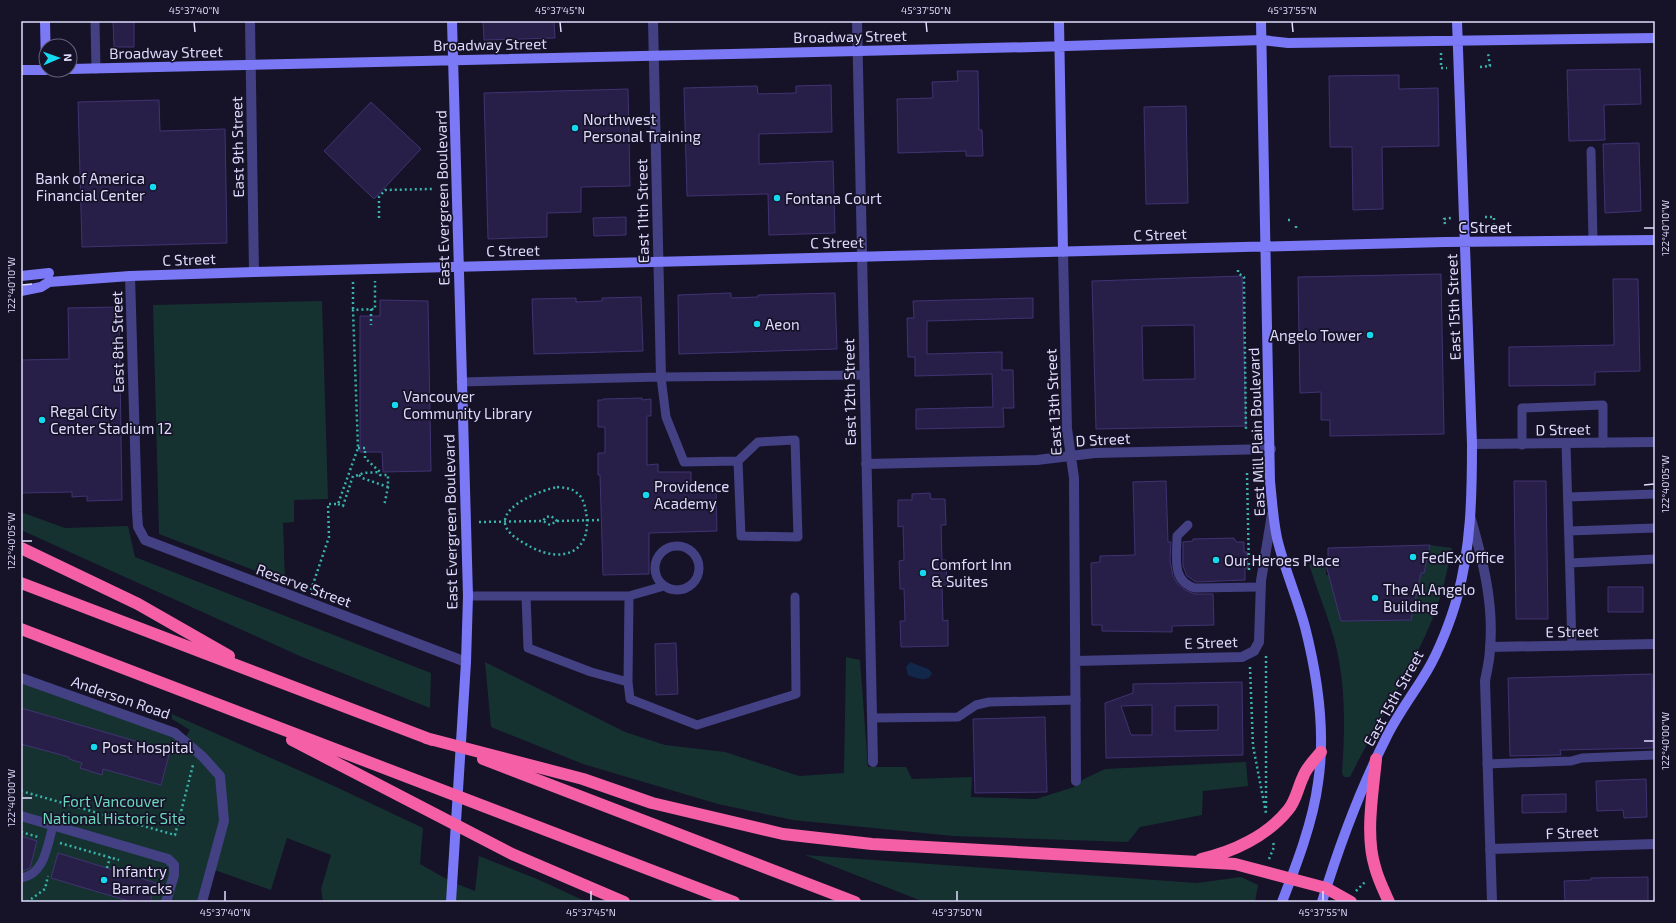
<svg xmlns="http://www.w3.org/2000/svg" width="1676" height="923" viewBox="0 0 1676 923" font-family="'Exo 2',sans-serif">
	<rect width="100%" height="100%" fill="#161228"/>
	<path fill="#153231" d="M 322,301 L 328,499 L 294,500 L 294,522 L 283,523 L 285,582 L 159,534 L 153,305 Z
		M 21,512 L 65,528 L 128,526 L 135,557 L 431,673 L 430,708 L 302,657 L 21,530 Z
		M 1430,545 L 1452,548 C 1448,565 1445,584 1439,601 C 1418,663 1379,718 1350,777 L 1344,777 L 1342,773 C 1345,730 1346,685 1335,642 C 1328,616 1317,590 1309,564 L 1326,565 L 1326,575 L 1329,575 L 1341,621 L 1411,620 L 1421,573 L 1424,573 Z
		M 846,657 L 860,660 L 868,767 L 906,767 L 912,779 L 972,777 L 971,797 L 1036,799 L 1074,787 L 1084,779 L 1105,769 L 1246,762 L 1248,786 L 1203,791 L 1202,815 L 1140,827 L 1128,842 L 953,836 L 793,820 L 718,804 L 583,764 L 491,727 L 485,662 L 625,732 L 665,745 L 725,752 L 799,776 L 844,773 Z
		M 21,679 L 184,739 L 190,730 L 172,719 L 172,714 L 334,786 L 423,828 L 420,864 L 452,882 L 475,891 L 479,856 L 537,879 L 587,902 L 323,902 L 321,889 L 331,855 L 287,838 L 271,890 L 212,869 L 202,902 L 21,902 Z
		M 805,855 L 1197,883 L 1241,877 L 1258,885 L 1255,902 L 924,902 Z"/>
	<path fill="#12284b" d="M 910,662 L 928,669 L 932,673 C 929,683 915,678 908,675 L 906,667 Z"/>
	<path fill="#281f48" stroke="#403372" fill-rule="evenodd" d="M 113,21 L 134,21 L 134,47 L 114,47 Z
		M 483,21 L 554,21 L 555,38 L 484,40 Z
		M 1640,69 L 1641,104 L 1604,105 L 1605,140 L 1569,141 L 1567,70 Z
		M 957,71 L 978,71 L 979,130 L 982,130 L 983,156 L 966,156 L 966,151 L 898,153 L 897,99 L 933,98 L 932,82 L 958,81 Z
		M 1399,75 L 1399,89 L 1438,88 L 1439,146 L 1382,147 L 1383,209 L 1353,210 L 1352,147 L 1330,147 L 1329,76 Z
		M 831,85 L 832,132 L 759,134 L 759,164 L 833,161 L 835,233 L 769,235 L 768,194 L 687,196 L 684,88 L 757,86 L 758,94 L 796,93 L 796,86 Z
		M 628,89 L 630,186 L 581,187 L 581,212 L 547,213 L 547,237 L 488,239 L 484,93 Z
		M 159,100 L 160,131 L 225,129 L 227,243 L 82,247 L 78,102 Z
		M 371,102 L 421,149 L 374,199 L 324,151 Z
		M 1186,106 L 1188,203 L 1146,204 L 1144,107 Z
		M 1639,143 L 1641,211 L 1605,213 L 1603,144 Z
		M 626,217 L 626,235 L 594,236 L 593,218 Z
		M 1441,274 L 1444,434 L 1330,436 L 1330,420 L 1321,420 L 1321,392 L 1300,393 L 1298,277 Z
		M 1242,276 L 1246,426 L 1096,429 L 1092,281 ZM 1194,325 L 1195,379 L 1143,380 L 1142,326 Z
		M 1613,279 L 1638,279 L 1640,371 L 1595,372 L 1595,385 L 1509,386 L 1509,347 L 1614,345 Z
		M 731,293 L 731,298 L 758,297 L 758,295 L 835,293 L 837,349 L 679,354 L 678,295 Z
		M 641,297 L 643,351 L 534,354 L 532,299 L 576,298 L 576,302 L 602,301 L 602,298 Z
		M 1033,298 L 1033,318 L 927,321 L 927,354 L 1002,352 L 1002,370 L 1013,370 L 1014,408 L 1003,408 L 1004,427 L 916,429 L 916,409 L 993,407 L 992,374 L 915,376 L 915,357 L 908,357 L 907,318 L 914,318 L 913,301 Z
		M 380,300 L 428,301 L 431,471 L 383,472 L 382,452 L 360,452 L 360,316 L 380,316 Z
		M 119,307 L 122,500 L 87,501 L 87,496 L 72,497 L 72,492 L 21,493 L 21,360 L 69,359 L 68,308 Z
		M 642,398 L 642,400 L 651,399 L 651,416 L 647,416 L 647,465 L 658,464 L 658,472 L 691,472 L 691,486 L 716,486 L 717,531 L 649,533 L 649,574 L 603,575 L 600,475 L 598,475 L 598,453 L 605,453 L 605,427 L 598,427 L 598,400 L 603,400 L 603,399 Z
		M 1166,481 L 1168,542 L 1171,542 L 1170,560 L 1173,576 L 1178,584 L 1185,590 L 1195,594 L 1213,594 L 1214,625 L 1172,626 L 1172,632 L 1102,631 L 1102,625 L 1092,625 L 1091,563 L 1100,562 L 1100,556 L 1135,555 L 1133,482 Z
		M 1514,481 L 1546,481 L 1548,619 L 1516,619 Z
		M 930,493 L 931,499 L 945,499 L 946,525 L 941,525 L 942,560 L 946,560 L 947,585 L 942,585 L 943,621 L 948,620 L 948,646 L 901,647 L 900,621 L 905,621 L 904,589 L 900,589 L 899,561 L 904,560 L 903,526 L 898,527 L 898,500 L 912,500 L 912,494 Z
		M 1234,538 L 1236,542 L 1244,542 L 1244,552 L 1247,552 L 1248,568 L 1245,568 L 1245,580 L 1196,582 L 1187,576 L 1183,566 L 1183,542 L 1193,541 L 1193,539 Z
		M 1430,545 L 1424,573 L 1421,573 L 1411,620 L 1341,621 L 1326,565 L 1328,565 L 1328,548 Z
		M 1608,587 L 1643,587 L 1643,612 L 1608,612 Z
		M 676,643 L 678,694 L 656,695 L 655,644 Z
		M 1652,674 L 1653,748 L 1560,750 L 1561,755 L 1510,756 L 1508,678 Z
		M 1242,682 L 1243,755 L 1106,758 L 1105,703 L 1133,693 L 1133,684 ZM 1152,705 L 1152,735 L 1131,735 L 1121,706 ZM 1218,705 L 1218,730 L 1175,731 L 1175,706 Z
		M 21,708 L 170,751 L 161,785 L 103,769 L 102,775 L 80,768 L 82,763 L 69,759 L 69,757 L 21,744 Z
		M 1045,717 L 1047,792 L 975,793 L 973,719 Z
		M 1646,779 L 1647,817 L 1624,818 L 1623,810 L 1597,811 L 1596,781 Z
		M 1566,794 L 1566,812 L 1522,813 L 1522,795 Z
		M 21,836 L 37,841 L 30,868 L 21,872 Z
		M 58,853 L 156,883 L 150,902 L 132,902 L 51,878 Z
		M 1648,877 L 1648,902 L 1565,902 L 1564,881 L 1591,880 L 1591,878 Z"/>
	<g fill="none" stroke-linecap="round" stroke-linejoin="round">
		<path stroke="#39b3ac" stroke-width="2.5" stroke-dasharray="2 3" stroke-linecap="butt" d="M 1441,53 L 1441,68 L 1447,68
			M 1480,67 L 1490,66 L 1488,53
			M 1485,217 L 1494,217 L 1494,225
			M 379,218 L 379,197 L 385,190 L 432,189
			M 1288,220 L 1292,220
			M 1445,224 L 1444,219 L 1451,218
			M 1296,228 L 1296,224
			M 1238,270 L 1238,273 L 1244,277 L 1244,282 L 1246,431
			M 353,282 L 353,310
			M 371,309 L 371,325
			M 358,448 L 365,448 L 365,458 L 380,472 L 380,475 L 388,475 L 388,487 L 384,506
			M 1247,473 L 1249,570
			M 359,475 L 362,478 L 388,487
			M 557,487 C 565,488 572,488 577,493 C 583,497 585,506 586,512 C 593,552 563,564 531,547 C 522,542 506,534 505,523 C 503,504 543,490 557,487 Z
			M 338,504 L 343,506 L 353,476 L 359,475 L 363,473 L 380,472
			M 557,521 L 600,520
			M 479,522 L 543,521 L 546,517 L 551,516 L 557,521 L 550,525 L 543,521
			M 311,590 L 329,537 L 328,504 L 338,504 L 358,448 L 353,310 L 375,309 L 375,281
			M 1250,667 L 1253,746 L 1266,813
			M 21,791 L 175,835 L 193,765
			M 1266,808 L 1266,655
			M 21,832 L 38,837
			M 60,843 L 119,860
			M 1269,859 L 1274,847 L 1273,841
			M 107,868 L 110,857
			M 1356,891 L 1365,882
			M 27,902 L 45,889 L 48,876"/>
		<path stroke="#434084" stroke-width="9" d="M 95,21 L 96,69
			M 1591,151 L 1593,241
			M 661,377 L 666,417 L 684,462 L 738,461 L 758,442 L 795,440 L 798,537 L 741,536 L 738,461
			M 461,382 L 661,377 L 864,375
			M 1566,444 L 1572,646
			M 1522,445 L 1522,408 L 1603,405 L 1603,443
			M 1568,497 L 1655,494
			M 1188,525 L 1177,536 C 1177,557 1171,581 1195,588 L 1261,587
			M 1569,531 L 1655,528
			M655 568a22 22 0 1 1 44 0a22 22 0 1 1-44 0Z
			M 1570,563 L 1655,559
			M 468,596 L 629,596 L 664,586
			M 526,596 L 528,648 L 591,672 L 628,682 L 629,596
			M 628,682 L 630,699 L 697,725 L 796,694 L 795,597
			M 872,718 L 958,717 L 976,705 L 989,702 L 1076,700
			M 1487,764 L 1571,761 L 1582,758 L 1655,755
			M 21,878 C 45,874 47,846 53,826"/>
		<path stroke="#434084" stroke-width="10" d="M 250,21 L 254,272
			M 653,21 L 661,377
			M 857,21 L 873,762
			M 1063,252 L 1067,429 L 1074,478 L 1076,781
			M 130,276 L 137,512 L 138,527 L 145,540 L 466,662
			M 1472,444 L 1655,442
			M 866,464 L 1037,460 L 1095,453 L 1271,449
			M 1471,519 C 1483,561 1494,604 1490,648 C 1490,659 1487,670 1485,681 L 1492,902
			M 1490,647 L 1655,644
			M 1075,661 L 1242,657 L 1254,651 L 1259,642 L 1261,581 L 1272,514
			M 21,678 L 175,733 L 203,757 L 220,776 L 224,821 L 202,902
			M 21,816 L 168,859 L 174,865 L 174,875 L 166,902
			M 1490,849 L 1655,844"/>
		<path stroke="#7c79f6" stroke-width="10" d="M 45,21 L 46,67
			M 1059,21 L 1063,252
			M 1261,21 L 1270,481 C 1272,500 1273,519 1277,538 C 1284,568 1297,597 1305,627 C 1318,678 1326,731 1318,783 C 1313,822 1296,866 1282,902
			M 70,69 L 1034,47 L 1262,40 L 1288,43 L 1655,38
			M 21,70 L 46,70
			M 21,276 L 49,273
			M 21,291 L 41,287 L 49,282 L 130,276 L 254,272 L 1445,242 L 1655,240
			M 451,902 L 466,662 L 468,596 L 452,21
			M 1322,902 C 1339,846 1360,790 1386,738 C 1397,715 1414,693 1427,671 C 1439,651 1451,620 1457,598 C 1471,547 1472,497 1472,444 L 1457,21"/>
		<path stroke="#f45fa6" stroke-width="12" d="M 21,548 L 138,604 L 229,656
			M 21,583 L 432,740
			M 21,629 L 734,902
			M 426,738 L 583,779 L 652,803 L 783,834 L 872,844 L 1235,864 L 1326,888 L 1351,902
			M 292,740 L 512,854 L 624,902
			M 483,759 L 855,902
			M 1376,759 C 1373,792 1365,835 1375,867 C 1378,879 1384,891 1389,902
			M 1201,859 C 1233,852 1267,836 1288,810 C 1296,801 1298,787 1303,777 C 1306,768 1315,759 1321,752"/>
	</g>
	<path fill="none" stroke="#dfdbfd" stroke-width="1.5" d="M 194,22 L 195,32M 560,22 L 561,32M 926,22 L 927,32M 1292,22 L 1293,32M 1644,228 L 1654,228M 22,285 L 32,284M 1644,485 L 1654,484M 22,541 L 32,541M 1644,741 L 1654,741M 22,798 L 32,798M 225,891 L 225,901M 591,891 L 591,901M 957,891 L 957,901M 1323,891 L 1323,901"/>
	<g fill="#15d9ef" stroke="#161228" stroke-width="1.5">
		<circle cx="575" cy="128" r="4"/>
		<circle cx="153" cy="187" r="4"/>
		<circle cx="777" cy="198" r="4"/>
		<circle cx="757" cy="324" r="4"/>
		<circle cx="1370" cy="335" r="4"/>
		<circle cx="395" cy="405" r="4"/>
		<circle cx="42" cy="420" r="4"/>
		<circle cx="646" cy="495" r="4"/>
		<circle cx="1413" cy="557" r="4"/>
		<circle cx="1216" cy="560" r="4"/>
		<circle cx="923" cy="573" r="4"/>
		<circle cx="1375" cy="598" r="4"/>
		<circle cx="94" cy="747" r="4"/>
		<circle cx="104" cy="880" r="4"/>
	</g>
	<g text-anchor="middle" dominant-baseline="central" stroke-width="3.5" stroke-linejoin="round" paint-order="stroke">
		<g font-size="15" fill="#dfdbfd" stroke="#161228">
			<text transform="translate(850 36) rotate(-1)">Broadway Street</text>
			<text transform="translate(490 44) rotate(-1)">Broadway Street</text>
			<text transform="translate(166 52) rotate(-1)">Broadway Street</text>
			<text transform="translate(237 147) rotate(-91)">East 9th Street</text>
			<text transform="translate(442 198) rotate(-91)">East Evergreen Boulevard</text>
			<text transform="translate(642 211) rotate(-91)">East 11th Street</text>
			<text x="1485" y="227">C Street</text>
			<text transform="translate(1160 234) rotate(-2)">C Street</text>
			<text transform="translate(837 242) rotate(-1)">C Street</text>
			<text transform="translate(513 250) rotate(-1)">C Street</text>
			<text transform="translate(189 259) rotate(-2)">C Street</text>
			<text transform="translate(1453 307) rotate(-92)">East 15th Street</text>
			<text transform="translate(117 342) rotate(-91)">East 8th Street</text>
			<text transform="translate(849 392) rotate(-91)">East 12th Street</text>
			<text transform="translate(1053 402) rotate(-93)">East 13th Street</text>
			<text transform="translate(1563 429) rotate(-1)">D Street</text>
			<text transform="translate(1256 432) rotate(-92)">East Mill Plain Boulevard</text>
			<text transform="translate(1103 439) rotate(-3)">D Street</text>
			<text transform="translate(450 522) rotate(-91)">East Evergreen Boulevard</text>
			<text transform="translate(304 585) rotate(20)">Reserve Street</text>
			<text transform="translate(1572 631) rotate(-1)">E Street</text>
			<text transform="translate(1211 642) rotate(-2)">E Street</text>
			<text transform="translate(121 697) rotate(19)">Anderson Road</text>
			<text transform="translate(1393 698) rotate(-61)">East 15th Street</text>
			<text transform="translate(1572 832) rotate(-2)">F Street</text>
		</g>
		<g font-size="15" fill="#dfdbfd" stroke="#161228" text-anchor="start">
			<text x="583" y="119">Northwest<tspan x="583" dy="17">Personal Training</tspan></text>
			<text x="145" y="178" text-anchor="end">Bank of America<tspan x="145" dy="17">Financial Center</tspan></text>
			<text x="785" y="198">Fontana Court</text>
			<text x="765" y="324">Aeon</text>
			<text x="1362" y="335" text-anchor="end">Angelo Tower</text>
			<text x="403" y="396">Vancouver<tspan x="403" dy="17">Community Library</tspan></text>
			<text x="50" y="411">Regal City<tspan x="50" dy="17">Center Stadium 12</tspan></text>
			<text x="654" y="486">Providence<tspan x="654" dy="17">Academy</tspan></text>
			<text x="1421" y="557">FedEx Office</text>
			<text x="1224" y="560">Our Heroes Place</text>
			<text x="931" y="564">Comfort Inn<tspan x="931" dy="17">&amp; Suites</tspan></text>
			<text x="1383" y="589">The Al Angelo<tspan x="1383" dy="17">Building</tspan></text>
			<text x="102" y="747">Post Hospital</text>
			<text x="112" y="871">Infantry<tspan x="112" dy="17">Barracks</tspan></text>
		</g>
		<g font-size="15" fill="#6bd9be" stroke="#161228">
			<text x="114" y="801">Fort Vancouver<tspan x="114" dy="17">National Historic Site</tspan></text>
		</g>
	</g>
	<rect width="1676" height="923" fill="none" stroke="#161228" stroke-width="44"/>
	<g transform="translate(58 58) rotate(88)"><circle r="19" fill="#161228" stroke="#66627d"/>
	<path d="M0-3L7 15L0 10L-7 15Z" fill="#15d9ef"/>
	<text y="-6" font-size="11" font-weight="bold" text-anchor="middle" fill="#dfdbfd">N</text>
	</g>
	<rect x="22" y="22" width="1632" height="879" fill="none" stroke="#dfdbfd" stroke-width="1.5"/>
	<g font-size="10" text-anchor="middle" fill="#dfdbfd">
		<text x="194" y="14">45°37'40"N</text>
		<text x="560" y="14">45°37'45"N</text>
		<text x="926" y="14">45°37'50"N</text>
		<text x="1292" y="14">45°37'55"N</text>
		<text transform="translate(1665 228) rotate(-90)" y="4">122°40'10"W</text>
		<text transform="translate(11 285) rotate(-90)" y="4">122°40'10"W</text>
		<text transform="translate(1665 484) rotate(-90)" y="4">122°40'05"W</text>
		<text transform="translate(11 541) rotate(-90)" y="4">122°40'05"W</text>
		<text transform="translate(1665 741) rotate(-90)" y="4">122°40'00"W</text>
		<text transform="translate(11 798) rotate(-90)" y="4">122°40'00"W</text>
		<text x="225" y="916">45°37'40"N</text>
		<text x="591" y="916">45°37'45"N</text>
		<text x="957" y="916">45°37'50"N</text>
		<text x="1323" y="916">45°37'55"N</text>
	</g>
</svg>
